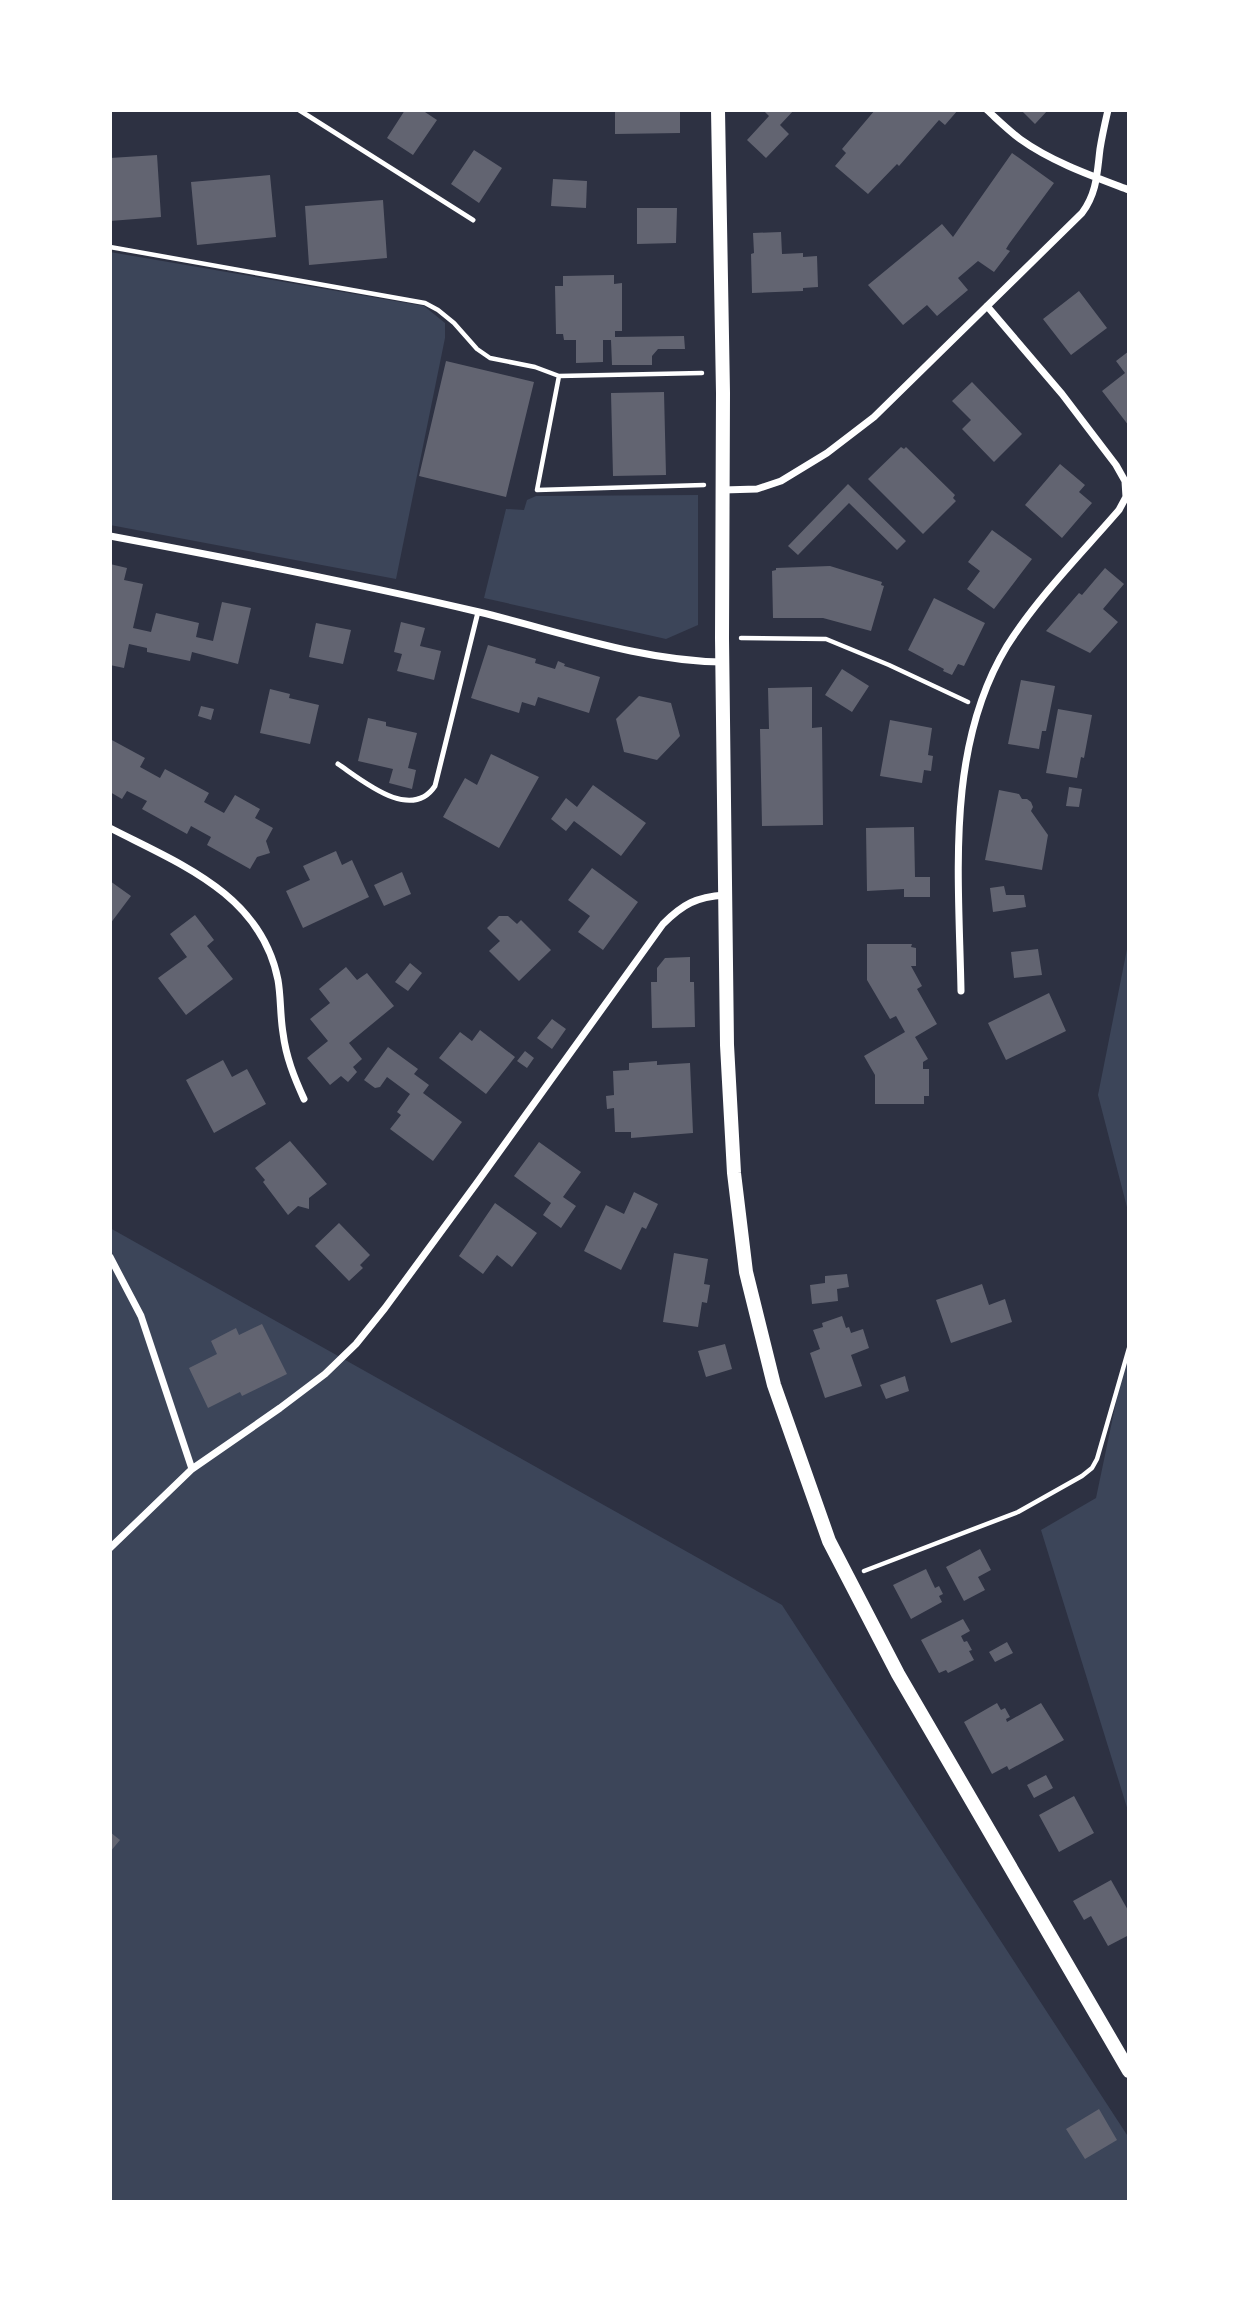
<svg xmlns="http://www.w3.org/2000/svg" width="1239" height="2312" viewBox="0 0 1239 2312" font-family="Ubuntu,sans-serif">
	<rect width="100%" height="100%" fill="#2d3142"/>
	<path fill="#3c4559" d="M 110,252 L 424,306 L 445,323 L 445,338 L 396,579 L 110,525 Z
		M 698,495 L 698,625 L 666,639 L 484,598 L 506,509 L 524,510 L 527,500 L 536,496 Z
		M 1129,939 L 1129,1215 L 1098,1095 Z
		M 110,1228 L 782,1605 L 1129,2138 L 1129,2202 L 110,2202 Z
		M 1129,1340 L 1129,1814 L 1041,1530 L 1096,1498 Z"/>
	<path fill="#626471" d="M 405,110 L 422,110 L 437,120 L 413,155 L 387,138 Z
		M 615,110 L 680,110 L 680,133 L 615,134 Z
		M 763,110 L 794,110 L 780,125 L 789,134 L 766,158 L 747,140 L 769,116 Z
		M 875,110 L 958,110 L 945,125 L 939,120 L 899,166 L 897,164 L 868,194 L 835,166 L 846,153 L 842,149 Z
		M 1021,110 L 1048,110 L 1035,124 Z
		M 474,150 L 502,168 L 479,203 L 451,184 Z
		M 1012,153 L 1054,183 L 1009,244 L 1006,249 L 1010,251 L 994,272 L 978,261 L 958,278 L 968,290 L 937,316 L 927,305 L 903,325 L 868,285 L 942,224 L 953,237 Z
		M 157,155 L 161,217 L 110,221 L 110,158 Z
		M 270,175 L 276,237 L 197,245 L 191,182 Z
		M 553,179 L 587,181 L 586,208 L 551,206 Z
		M 383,200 L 387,258 L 309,265 L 305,206 Z
		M 637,208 L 677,208 L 676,243 L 637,244 Z
		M 781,232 L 782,254 L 803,253 L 803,257 L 817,256 L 818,287 L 803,288 L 803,291 L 752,293 L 751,254 L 754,253 L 753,233 Z
		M 614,275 L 614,284 L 622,283 L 622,331 L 615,331 L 615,337 L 684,336 L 685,349 L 658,349 L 652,356 L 652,365 L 612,365 L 611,340 L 603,340 L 603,362 L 576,363 L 576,340 L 564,340 L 563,334 L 556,334 L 555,286 L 563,286 L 563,276 Z
		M 1079,291 L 1107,328 L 1071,355 L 1043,319 Z
		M 1129,351 L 1129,426 L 1102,391 L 1125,373 L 1116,361 Z
		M 446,361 L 534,382 L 506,497 L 419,476 Z
		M 972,382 L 1022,434 L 994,462 L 962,429 L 971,420 L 952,401 Z
		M 664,392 L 666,475 L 613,476 L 611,393 Z
		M 901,447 L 904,449 L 906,447 L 955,495 L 953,498 L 956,501 L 923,534 L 868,479 Z
		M 1060,464 L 1085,485 L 1079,492 L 1092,503 L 1062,538 L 1025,505 Z
		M 848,484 L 906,541 L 897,550 L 849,503 L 798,555 L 788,546 Z
		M 992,530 L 1032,559 L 994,609 L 967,589 L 980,571 L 968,562 Z
		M 110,564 L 127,568 L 124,580 L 143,584 L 133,628 L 151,632 L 156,613 L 199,623 L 196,637 L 213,641 L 222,602 L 251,608 L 238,664 L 192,652 L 190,661 L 147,652 L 147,648 L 129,644 L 124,668 L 110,665 Z
		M 830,566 L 882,582 L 881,585 L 884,586 L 871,631 L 823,618 L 773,618 L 772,571 L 776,570 L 776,568 Z
		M 1105,568 L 1124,584 L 1103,609 L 1118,622 L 1090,653 L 1046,631 L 1079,593 L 1082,595 Z
		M 934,598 L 985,623 L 964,666 L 958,664 L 952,675 L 943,671 L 944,669 L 908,650 Z
		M 401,622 L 425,628 L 420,646 L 441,651 L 434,680 L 397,671 L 402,654 L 394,652 Z
		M 316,623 L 351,630 L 343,664 L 309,657 Z
		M 488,645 L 536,659 L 535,663 L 555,669 L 558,661 L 565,664 L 564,666 L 600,677 L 589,713 L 538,697 L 535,706 L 522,702 L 519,713 L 471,698 Z
		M 842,669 L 869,686 L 852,712 L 825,695 Z
		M 1021,680 L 1055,686 L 1046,731 L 1042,731 L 1039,749 L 1008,744 Z
		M 812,687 L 812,728 L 822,727 L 823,825 L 762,826 L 760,729 L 769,729 L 768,688 Z
		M 270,689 L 290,694 L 289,698 L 319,705 L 310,744 L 260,733 Z
		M 639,696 L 671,703 L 680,736 L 657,760 L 624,752 L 616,719 Z
		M 201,706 L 214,709 L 211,720 L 198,716 Z
		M 1058,709 L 1092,715 L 1084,758 L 1081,757 L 1077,778 L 1046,773 Z
		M 368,718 L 386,722 L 386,726 L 417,733 L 408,768 L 416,770 L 412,789 L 389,783 L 393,769 L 358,761 Z
		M 890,720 L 932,728 L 928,755 L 933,756 L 931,771 L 924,770 L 922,783 L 880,776 Z
		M 110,739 L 145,758 L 140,767 L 160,778 L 165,769 L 209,793 L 204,802 L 224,813 L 235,795 L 260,809 L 255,818 L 273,828 L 266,841 L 270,853 L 257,857 L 250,869 L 207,845 L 211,837 L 191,826 L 187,834 L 142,809 L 147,801 L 127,791 L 122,799 L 110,792 Z
		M 491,754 L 539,777 L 499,848 L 443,817 L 465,778 L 477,785 Z
		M 593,785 L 646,823 L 621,856 L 574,821 L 566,831 L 551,819 L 566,798 L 577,807 Z
		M 1069,787 L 1082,789 L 1079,807 L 1066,806 Z
		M 999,790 L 1019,794 L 1022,799 L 1027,799 L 1031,802 L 1033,807 L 1031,811 L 1048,835 L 1042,870 L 985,860 Z
		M 914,827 L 915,877 L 930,877 L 930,897 L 904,897 L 904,889 L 867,891 L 866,828 Z
		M 336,851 L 342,865 L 352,860 L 369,897 L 303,928 L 286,891 L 310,880 L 303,866 Z
		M 592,868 L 638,902 L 603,950 L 578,932 L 590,916 L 568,900 Z
		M 402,872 L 411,894 L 384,906 L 374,885 Z
		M 110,881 L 131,896 L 110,924 Z
		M 1004,886 L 1006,895 L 1024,895 L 1026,907 L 993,912 L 990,888 Z
		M 195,915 L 214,940 L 207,946 L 233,979 L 186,1015 L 158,978 L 187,957 L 170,934 Z
		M 499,916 L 508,916 L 517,924 L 521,920 L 551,950 L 519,981 L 489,951 L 500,941 L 487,928 Z
		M 867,944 L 912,944 L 911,947 L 916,948 L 916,966 L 911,966 L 922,986 L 917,989 L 937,1024 L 915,1037 L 928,1059 L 923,1062 L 923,1069 L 929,1069 L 929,1096 L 924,1096 L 924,1104 L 875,1104 L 875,1075 L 864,1056 L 905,1032 L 896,1016 L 890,1019 L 867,980 Z
		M 1038,949 L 1042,975 L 1014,978 L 1011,952 Z
		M 690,957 L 690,982 L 694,982 L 695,1027 L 652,1028 L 651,982 L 657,982 L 657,968 L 665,958 Z
		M 410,963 L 422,973 L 408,991 L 395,982 Z
		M 346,967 L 357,980 L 367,973 L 394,1006 L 349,1043 L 362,1059 L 353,1067 L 357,1072 L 348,1082 L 341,1076 L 330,1085 L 307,1058 L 328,1041 L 310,1019 L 330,1003 L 319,989 Z
		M 1049,993 L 1066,1031 L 1006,1060 L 988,1023 Z
		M 552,1019 L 566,1029 L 552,1049 L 537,1038 Z
		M 480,1030 L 515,1057 L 486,1094 L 439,1058 L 460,1032 L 472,1041 Z
		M 388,1047 L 418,1069 L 414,1074 L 429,1085 L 423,1093 L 462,1122 L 433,1161 L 390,1129 L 401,1115 L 397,1112 L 410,1094 L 387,1077 L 380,1087 L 375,1088 L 364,1080 Z
		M 525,1051 L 534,1058 L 527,1068 L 517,1061 Z
		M 223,1060 L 232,1077 L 247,1069 L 266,1104 L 214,1133 L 186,1080 Z
		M 657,1061 L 657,1065 L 690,1063 L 693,1133 L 631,1138 L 631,1132 L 615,1132 L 614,1108 L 607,1109 L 606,1096 L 614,1095 L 613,1071 L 629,1070 L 629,1063 Z
		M 290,1141 L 327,1184 L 309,1198 L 309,1209 L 298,1206 L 288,1215 L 263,1182 L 265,1180 L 255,1168 Z
		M 539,1142 L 581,1172 L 563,1197 L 576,1206 L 561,1228 L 543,1215 L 551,1203 L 514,1176 Z
		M 634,1192 L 658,1204 L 646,1229 L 642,1227 L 621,1270 L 584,1251 L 606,1205 L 624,1214 Z
		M 495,1203 L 537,1233 L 512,1267 L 497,1255 L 483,1274 L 459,1256 Z
		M 339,1223 L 370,1255 L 360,1265 L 363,1268 L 349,1281 L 315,1246 Z
		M 674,1253 L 708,1259 L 704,1284 L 710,1285 L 707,1303 L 702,1302 L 698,1327 L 663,1322 Z
		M 847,1274 L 849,1287 L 837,1289 L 838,1301 L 812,1304 L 810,1285 L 825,1283 L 825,1276 Z
		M 982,1284 L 989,1305 L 1005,1299 L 1012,1322 L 951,1343 L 936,1300 Z
		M 842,1316 L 846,1328 L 849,1327 L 851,1333 L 863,1329 L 869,1348 L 851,1355 L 862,1386 L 825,1398 L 810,1353 L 820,1349 L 813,1330 L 823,1327 L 822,1323 Z
		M 262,1324 L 287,1374 L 242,1396 L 240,1392 L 208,1408 L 189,1368 L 217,1354 L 211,1341 L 236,1328 L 239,1335 Z
		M 725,1344 L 732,1369 L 706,1377 L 698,1351 Z
		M 905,1376 L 909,1391 L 886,1399 L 880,1385 Z
		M 980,1549 L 991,1570 L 978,1577 L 985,1590 L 964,1601 L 946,1567 Z
		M 926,1569 L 935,1588 L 939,1586 L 943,1594 L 939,1596 L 942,1602 L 911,1619 L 893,1585 Z
		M 963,1619 L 970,1631 L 961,1636 L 964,1642 L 967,1641 L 972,1650 L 969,1651 L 974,1660 L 948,1673 L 946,1670 L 939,1673 L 921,1640 Z
		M 1007,1642 L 1013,1653 L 995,1662 L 989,1652 Z
		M 997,1703 L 1001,1710 L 1005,1708 L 1010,1717 L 1006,1719 L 1007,1722 L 1041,1703 L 1064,1740 L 1009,1770 L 1007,1766 L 992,1774 L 964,1722 Z
		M 1046,1775 L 1053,1788 L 1034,1798 L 1027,1785 Z
		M 1074,1796 L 1094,1833 L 1059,1852 L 1039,1815 Z
		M 110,1832 L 120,1840 L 110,1852 Z
		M 1111,1880 L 1129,1912 L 1129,1935 L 1108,1946 L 1091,1916 L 1084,1920 L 1073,1901 Z
		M 1099,2109 L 1117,2140 L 1085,2159 L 1066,2129 Z"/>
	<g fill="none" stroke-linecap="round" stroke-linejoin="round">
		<path stroke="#fff" stroke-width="4.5" d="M 110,247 L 425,303 L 438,310 L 454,323 L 477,349 L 490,358 L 535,367 L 559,376 L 702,373
			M 559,376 L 537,490 L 704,485
			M 741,638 L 826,639 L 889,665 L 968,702
			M 864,1571 L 1018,1512 L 1082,1476 L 1092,1468 L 1097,1459 L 1129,1348"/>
		<path stroke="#fff" stroke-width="5" d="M 299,110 L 473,220
			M 338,764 C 363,781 411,822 435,786 L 478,612"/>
		<path stroke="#fff" stroke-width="7" d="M 987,110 C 998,120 1008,130 1020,139 C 1052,162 1092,176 1129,190
			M 723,490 L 757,489 L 781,481 L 827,453 L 874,417 L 1082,213 C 1097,193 1097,173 1100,149 C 1102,136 1105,123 1108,110
			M 110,536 C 233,559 357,583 479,612 C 558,631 640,661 722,662
			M 110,828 C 180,864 261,894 278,980 C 281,997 280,1015 283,1033 C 286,1057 294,1077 304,1099
			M 961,991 C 959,877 945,748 1007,646 C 1038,597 1081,554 1119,510 L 1126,497 L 1125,481 L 1116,465 L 1062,394 L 987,306
			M 110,1257 L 141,1316 L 192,1469
			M 110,1548 L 192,1469 L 280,1408 L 325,1374 L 356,1344 L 385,1308 L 476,1184 L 663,924 C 683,904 696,897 725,895"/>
		<path stroke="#fff" stroke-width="14" d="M 718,110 L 723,393 L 722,638 L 727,1045 L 734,1173 L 746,1272 L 774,1385 L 829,1541 L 898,1674 L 1129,2071"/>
	</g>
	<rect width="1239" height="2312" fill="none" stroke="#ffffff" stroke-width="224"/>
</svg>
